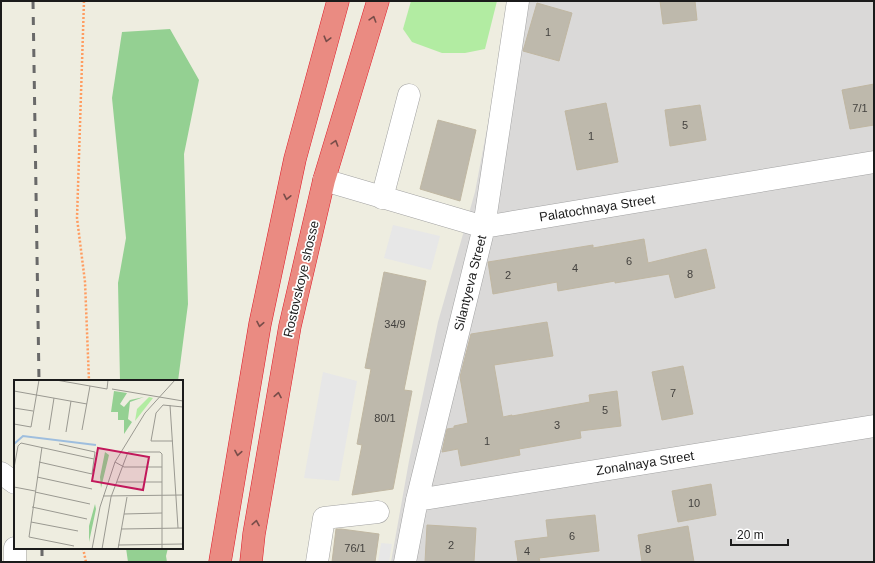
<svg xmlns="http://www.w3.org/2000/svg" width="875" height="563" viewBox="0 0 875 563" font-family="Arial,sans-serif">
	<rect width="100%" height="100%" fill="#eeede0"/>
	<path fill="#dad9d8" d="M 511,1 L 874,1 L 874,562 L 391,562 L 409,461 L 438,322 L 475,192 Z"/>
	<path fill="#b2eca2" d="M 411,1 L 497,1 L 485,49 L 465,53 L 442,53 L 412,42 L 403,29 Z"/>
	<path fill="#94d092" d="M 170,29 L 199,80 L 184,154 L 188,304 L 178,381 L 120,381 L 118,283 L 126,238 L 112,98 L 122,32 Z
		M 126,548 L 168,548 L 166,556 L 167,562 L 128,562 Z"/>
	<path fill="#e7e7e7" d="M 393,225 L 440,236 L 431,270 L 384,258 Z
		M 323,372 L 357,381 L 339,481 L 304,478 Z
		M 381,543 L 392,544 L 389,562 L 378,562 Z"/>
	<path fill="#beb9ac" stroke="#c0b7a2" d="M 660,1 L 695,1 L 697,20 L 663,24 Z
		M 537,3 L 572,13 L 559,61 L 523,51 Z
		M 874,84 L 874,125 L 850,129 L 842,90 Z
		M 606,103 L 618,162 L 577,170 L 565,111 Z
		M 700,105 L 706,140 L 670,146 L 665,110 Z
		M 438,120 L 476,130 L 460,201 L 420,189 Z
		M 644,239 L 648,263 L 706,249 L 715,288 L 675,298 L 669,274 L 615,283 L 615,281 L 558,291 L 557,282 L 493,294 L 488,262 L 593,245 L 593,248 Z
		M 384,272 L 426,281 L 404,390 L 412,391 L 393,489 L 352,495 L 362,445 L 357,444 L 371,369 L 365,368 Z
		M 547,322 L 553,356 L 494,365 L 503,417 L 512,415 L 512,416 L 590,402 L 589,395 L 617,391 L 621,426 L 580,431 L 581,438 L 519,449 L 520,455 L 461,466 L 458,449 L 442,452 L 447,429 L 454,428 L 454,426 L 468,423 L 460,377 L 471,334 Z
		M 683,366 L 693,414 L 662,420 L 652,372 Z
		M 711,484 L 716,515 L 678,522 L 672,491 Z
		M 595,515 L 599,551 L 539,558 L 540,562 L 518,562 L 515,541 L 548,537 L 546,520 Z
		M 427,525 L 476,528 L 474,562 L 425,562 Z
		M 688,526 L 694,562 L 642,562 L 638,535 Z
		M 336,529 L 341,529 L 379,534 L 375,562 L 332,562 Z"/>
	<g fill="none" stroke-linecap="round" stroke-linejoin="round">
		<defs>
			<path id="minor" d="M 324,180 L 484,227 L 874,162
				M 382,198 L 409,95
				M 1,473 L 15,483
				M 417,500 L 874,426
				M 15,562 L 15,548
				M 317,562 L 324,518 L 378,512
				M 405,562 L 417,500 L 484,227 L 518,1"/>
			<path id="highway" d="M 220,562 L 260,324 L 295,159 L 338,1
				M 251,562 L 254,534 L 290,326 L 324,180 L 378,1"/>
		</defs>
		<use href="#minor" stroke="#a2a2a2" stroke-width="23"/>
		<use href="#highway" stroke="#df1a28" stroke-width="23"/>
		<path stroke="#ff9c60" stroke-width="2.5" stroke-dasharray="2 2" stroke-linecap="butt" d="M 84,1 L 77,218 L 85,282 L 89,381
			M 83,548 L 86,562"/>
		<use href="#minor" stroke="#fff" stroke-width="22"/>
		<use href="#highway" stroke="#ea8b82" stroke-width="22"/>
		<path stroke="#696969" stroke-width="3" stroke-dasharray="8 8" stroke-linecap="butt" d="M 33,1 L 39,381
			M 42,548 L 42,562"/>
	</g>
	<defs><path id="oneway-chevron" d="M-2-3.5L2.5 0L-2 3.5" fill="none" stroke-width="1.6" stroke-linecap="round" stroke-linejoin="round"/></defs>
	<g stroke="#784d49">
		<use href="#oneway-chevron" transform="translate(373 19) rotate(-73)"/>
		<use href="#oneway-chevron" transform="translate(327 39) rotate(105)"/>
		<use href="#oneway-chevron" transform="translate(335 143) rotate(-73)"/>
		<use href="#oneway-chevron" transform="translate(287 197) rotate(102)"/>
		<use href="#oneway-chevron" transform="translate(260 324) rotate(101)"/>
		<use href="#oneway-chevron" transform="translate(278 395) rotate(-80)"/>
		<use href="#oneway-chevron" transform="translate(238 453) rotate(100)"/>
		<use href="#oneway-chevron" transform="translate(256 523) rotate(-80)"/>
	</g>
	<g text-anchor="middle" dominant-baseline="central" stroke-width="3.5" stroke-linejoin="round" paint-order="stroke">
		<g font-size="11" fill="#44423f">
			<text x="548" y="32">1</text>
			<text x="860" y="108">7/1</text>
			<text x="685" y="125">5</text>
			<text x="591" y="136">1</text>
			<text x="629" y="261">6</text>
			<text x="575" y="268">4</text>
			<text x="690" y="274">8</text>
			<text x="508" y="275">2</text>
			<text x="395" y="324">34/9</text>
			<text x="673" y="393">7</text>
			<text x="605" y="410">5</text>
			<text x="385" y="418">80/1</text>
			<text x="557" y="425">3</text>
			<text x="487" y="441">1</text>
			<text x="694" y="503">10</text>
			<text x="572" y="536">6</text>
			<text x="451" y="545">2</text>
			<text x="355" y="548">76/1</text>
			<text x="648" y="549">8</text>
			<text x="527" y="551">4</text>
		</g>
		<g font-size="13" fill="#1b1b1b" stroke="#fff">
			<text transform="translate(597 208) rotate(-9)">Palatochnaya Street</text>
			<text transform="translate(301 279) rotate(-77)">Rostovskoye shosse</text>
			<text transform="translate(470 283) rotate(-76)">Silantyeva Street</text>
			<text transform="translate(645 463) rotate(-9)">Zonalnaya Street</text>
		</g>
	</g>
	<g transform="translate(14 380)">
		<rect width="169" height="169" fill="#eeede0"/>
		<path d="M 135,17 L 139,18 L 121,41 L 123,29 Z" fill="#b2eca2"/>
		<path d="M 100,11 L 113,13 L 106,24 L 110,27 L 116,20 L 130,17 L 116,22 L 114,39 L 118,42 L 110,54 L 110,40 L 104,40 L 104,32 L 97,32 ZM 91,72 L 95,75 L 87,108 L 86,97 ZM 81,124 L 82,129 L 75,162 L 75,146 Z" fill="#94d092"/>
		<path fill="none" stroke="#9ebede" stroke-width="2" d="M 0,64 L 9,56 L 82,65"/>
		<path fill="none" stroke="#9a9991" stroke-width="1" d="M 42,0 L 93,9 L 94,0M 98,9 L 169,21M 0,11 L 73,24M 156,25 L 164,148M 0,28 L 19,31M 0,44 L 17,47 L 25,0M 35,50 L 40,18M 68,50 L 76,6M 52,52 L 57,21M 159,61 L 137,61 L 142,33 L 149,25 L 169,27M 28,67 L 15,157 L 60,166M 25,82 L 78,94 L 81,72 L 45,64M 101,82 L 110,87 L 148,87M 0,88 L 4,66 L 7,63 L 80,79M 23,97 L 78,109M 103,102 L 148,102M 0,107 L 21,111M 21,112 L 76,124M 89,116 L 169,115M 18,127 L 73,139M 110,134 L 148,133M 17,142 L 64,151M 107,149 L 169,148M 104,165 L 169,164M 78,169 L 86,127 L 101,82 L 131,33 L 161,0M 88,169 L 97,117 L 114,72 L 146,72 L 148,74 L 148,169M 104,169 L 113,117"/>
		<path fill="#c2185b" fill-opacity="0.15" stroke="#c2185b" stroke-width="2" d="M 84,68 L 135,77 L 129,110 L 78,101 Z"/>
		<rect width="169" height="169" fill="none" stroke="#1b1b1b" stroke-width="2"/>
	</g>
	<rect width="875" height="563" fill="none" stroke="#1b1b1b" stroke-width="4"/>
	<path d="M731 539v6h57v-6" fill="none" stroke="#1b1b1b" stroke-width="2"/>
	<text x="737" y="539" font-size="12" fill="#1b1b1b" stroke="#ffffff" stroke-width="3" paint-order="stroke">20 m</text>
</svg>
